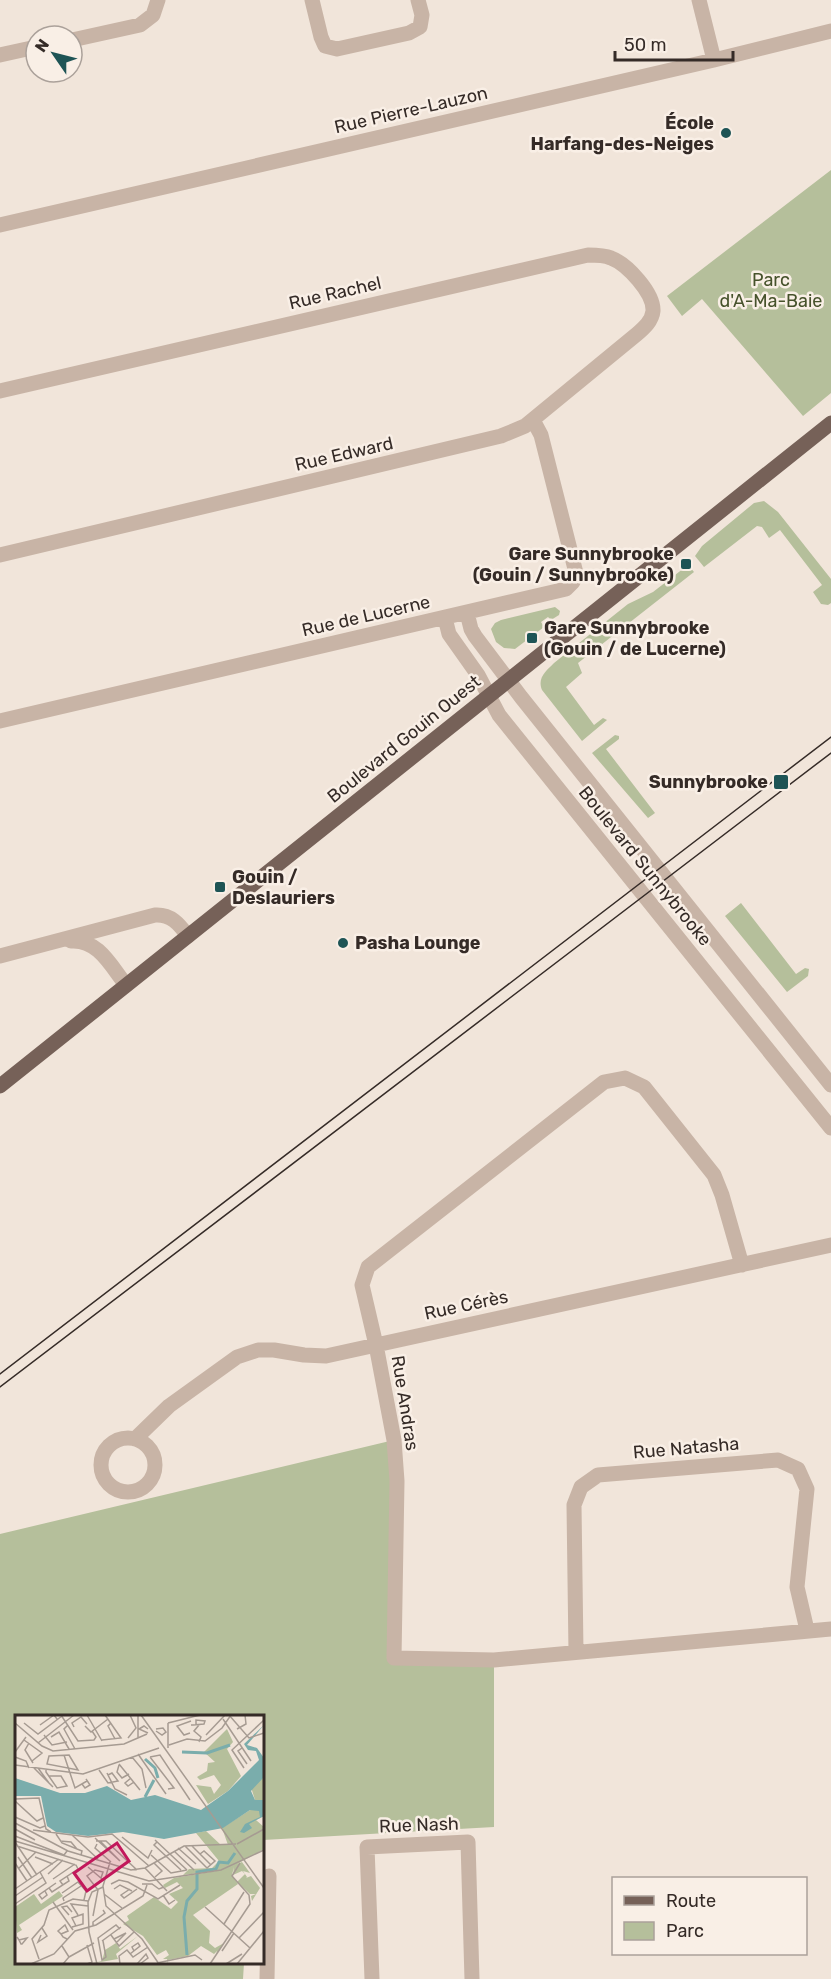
<svg xmlns="http://www.w3.org/2000/svg" width="831" height="1979" viewBox="0 0 831 1979" font-family="Rubik,sans-serif">
	<rect width="100%" height="100%" fill="#f1e5da"/>
	<path fill="#b5bf9b" d="M 831,170 L 831,393 L 803,416 L 702,299 L 682,316 L 667,296 Z
		M 764,501 L 778,512 L 831,579 L 831,603 L 828,605 L 821,604 L 813,592 L 822,585 L 780,530 L 769,538 L 762,527 L 757,526 L 704,567 L 695,556 L 702,546 L 754,503 Z
		M 688,565 L 694,572 L 578,663 L 582,673 L 566,687 L 594,725 L 603,718 L 607,720 L 582,741 L 542,690 C 537,678 546,671 554,663 L 628,604 L 653,592 Z
		M 555,607 L 560,611 L 559,615 L 551,620 L 548,617 L 541,622 L 544,627 L 515,649 L 504,648 L 496,642 L 491,629 L 495,623 L 501,620 Z
		M 615,735 L 619,736 L 619,739 L 606,749 L 655,813 L 648,818 L 592,753 Z
		M 741,903 L 796,974 L 805,968 L 809,969 L 808,976 L 787,992 L 725,916 Z
		M 394,1440 L 394,1658 L 494,1660 L 494,1827 L 263,1840 L 262,1716 L 16,1716 L 16,1962 L 244,1963 L 243,1979 L 0,1979 L 0,1534 Z"/>
	<g fill="none" stroke-linecap="round" stroke-linejoin="round">
		<path stroke="#c8b4a6" stroke-width="15" d="M 312,0 L 321,37 L 325,46 L 337,49 L 409,33 L 420,27 L 422,15 L 418,0
			M 699,0 L 714,60
			M 72,40 L 140,25 L 153,15 L 158,0
			M 0,55 L 36,47
			M 0,225 L 714,60 L 831,31
			M 0,391 L 588,255 C 596,255 604,255 611,258 C 627,264 654,293 653,311 C 652,321 644,328 637,334 L 525,426 L 501,436 L 0,555
			M 467,613 L 471,629 L 475,636 L 521,697 L 831,1085
			M 445,618 L 449,634 L 478,675 L 499,715 L 831,1128
			M 0,721 L 566,589 L 573,582 L 576,573 L 541,435 L 533,420
			M 71,941 C 98,939 111,966 126,985
			M 0,956 L 155,915 C 171,914 179,924 188,936
			M 742,1265 L 722,1195 L 714,1175 L 644,1087 L 625,1078 L 604,1082 L 368,1267 L 362,1285 L 376,1345 L 394,1440 L 397,1481 L 394,1658 L 494,1660 L 831,1629
			M101 1465a27 27 0 1 1 54 0a27 27 0 1 1-54 0Z
			M 135,1439 L 169,1406 L 237,1357 L 258,1350 L 274,1350 L 304,1355 L 326,1356 L 831,1245
			M 576,1652 L 574,1505 L 581,1487 L 598,1475 L 778,1460 L 798,1469 L 807,1489 L 797,1587 L 807,1630
			M 267,1979 L 269,1876
			M 372,1979 L 367,1847 L 468,1842 L 472,1979"/>
		<path stroke="#766158" stroke-width="15" d="M 0,1086 L 831,423"/>
		<path stroke="#352b27" stroke-width="1.5" d="M 0,1374 L 831,737
			M 0,1387 L 831,753"/>
	</g>
	<g fill="#1e5455" stroke="#f9efe6" stroke-width="2">
		<circle cx="726" cy="133" r="6"/>
		<rect x="680" y="558" width="12" height="12" rx="3"/>
		<rect x="526" y="632" width="12" height="12" rx="3"/>
		<rect x="773" y="774" width="16" height="16" rx="3"/>
		<rect x="214" y="881" width="12" height="12" rx="3"/>
		<circle cx="343" cy="943" r="6"/>
	</g>
	<g text-anchor="middle" dominant-baseline="central" stroke-width="5" stroke-linejoin="round" paint-order="stroke">
		<g font-size="18" fill="#352b27" stroke="#f9efe6">
			<text transform="translate(411 110) rotate(-13)">Rue Pierre-Lauzon</text>
			<text transform="translate(335 293) rotate(-13)">Rue Rachel</text>
			<text transform="translate(344 454) rotate(-13)">Rue Edward</text>
			<text transform="translate(366 616) rotate(-13)">Rue de Lucerne</text>
			<text transform="translate(404 739) rotate(-39)">Boulevard Gouin Ouest</text>
			<text transform="translate(645 866) rotate(51)">Boulevard Sunnybrooke</text>
			<text transform="translate(466 1305) rotate(-12)">Rue Cérès</text>
			<text transform="translate(405 1403) rotate(81)">Rue Andras</text>
			<text transform="translate(686 1448) rotate(-5)">Rue Natasha</text>
			<text transform="translate(419 1825) rotate(-2)">Rue Nash</text>
		</g>
		<g font-size="18" font-weight="bold" fill="#352b27" stroke="#f9efe6" text-anchor="end">
			<text x="714" y="123">École<tspan x="714" dy="21">Harfang-des-Neiges</tspan></text>
			<text x="674" y="554">Gare Sunnybrooke<tspan x="674" dy="21">(Gouin / Sunnybrooke)</tspan></text>
			<text x="544" y="628" text-anchor="start">Gare Sunnybrooke<tspan x="544" dy="21">(Gouin / de Lucerne)</tspan></text>
			<text x="768" y="782">Sunnybrooke</text>
			<text x="232" y="877" text-anchor="start">Gouin /<tspan x="232" dy="21">Deslauriers</tspan></text>
			<text x="355" y="943" text-anchor="start">Pasha Lounge</text>
		</g>
		<g font-size="18" fill="#46522b" stroke="#f9efe6">
			<text x="771" y="280">Parc<tspan x="771" dy="21">d'A-Ma-Baie</tspan></text>
		</g>
	</g>
	<g transform="translate(15 1715)">
		<rect width="249" height="249" fill="#f1e5da"/>
		<path d="M 212,14 L 218,27 L 212,34 L 226,61 L 213,76 L 193,89 L 181,70 L 196,72 L 199,79 L 206,70 L 199,60 L 185,65 L 182,62 L 192,56 L 193,48 L 200,47 L 189,37 ZM 249,62 L 249,85 L 240,85 L 236,72 ZM 235,95 L 245,95 L 249,101 L 241,105 L 249,112 L 249,134 L 222,149 L 227,147 L 235,158 L 228,156 L 232,162 L 231,163 L 236,161 L 245,173 L 237,186 L 236,181 L 241,179 L 235,179 L 222,167 L 230,159 L 227,156 L 218,160 L 219,152 L 217,160 L 223,169 L 178,200 L 195,216 L 194,228 L 200,233 L 209,228 L 201,240 L 202,236 L 199,239 L 186,231 L 173,241 L 153,245 L 153,249 L 152,244 L 148,244 L 154,240 L 151,235 L 142,240 L 128,221 L 108,209 L 114,205 L 112,201 L 139,182 L 156,194 L 163,187 L 154,179 L 168,173 L 162,167 L 150,173 L 148,170 L 159,163 L 201,156 L 168,160 L 174,154 L 197,153 L 204,146 L 181,118 L 191,116 L 206,130 L 213,130 L 207,113 ZM 44,176 L 48,181 L 4,210 L 7,215 L 2,218 L 0,192 L 19,179 L 26,189 ZM 123,221 L 101,239 L 103,244 L 74,249 L 87,246 L 90,235 L 101,228 L 105,234 Z" fill="#b5bf9b"/>
		<path d="M 249,10 L 232,30 L 242,33 L 249,43 L 249,62 L 236,76 L 240,85 L 249,85 L 249,101 L 234,109 L 237,113 L 229,118 L 225,117 L 230,109 L 245,102 L 244,96 L 235,95 L 208,113 L 149,124 L 108,117 L 73,121 L 41,117 L 32,111 L 26,81 L 0,81 L 0,63 L 45,78 L 70,78 L 92,71 L 116,85 L 140,80 L 186,95 L 213,76 L 244,45 L 241,36 L 233,35 L 229,29 Z" fill="#7aadac"/>
		<path fill="none" stroke="#7aadac" stroke-width="3" d="M 167,37 L 192,38 L 215,30M 130,44 L 140,53 L 143,63M 130,82 L 139,65M 172,240 L 169,202 L 172,186 L 182,174 L 182,157 L 201,154 L 204,147 L 213,148 L 220,138"/>
		<path fill="none" stroke="#a69b92" stroke-width="1.5" d="M 46,0 L 63,26 L 79,25 L 81,22 L 77,16M 72,0 L 87,26M 126,0 L 249,173M 214,0 L 234,23 L 249,18M 208,4 L 236,46M 0,8 L 27,31 L 38,36 L 109,29 L 132,19M 9,8 L 23,19 L 47,1M 96,8 L 93,11 L 100,24M 153,8 L 185,0M 153,8 L 153,33M 25,10 L 39,0 L 42,4M 53,10 L 49,14 L 60,34M 176,10 L 178,10 L 189,9 L 190,6 L 181,5 L 181,10M 184,10 L 179,16 L 186,22 L 184,27M 70,11 L 76,17 L 93,4M 59,12 L 57,8 L 66,2 L 72,9M 141,14 L 148,13 L 151,17 L 147,20 L 141,16M 222,14 L 231,9 L 230,0M 133,18 L 124,14 L 129,11 L 133,14M 175,18 L 169,20 L 162,11 L 176,6M 29,20 L 37,30 L 52,27M 191,20 L 210,0M 36,22 L 44,17 L 54,34M 113,23 L 121,13 L 115,0M 123,23 L 123,0M 9,25 L 27,38 L 17,46M 87,25 L 106,23 L 90,0M 14,28 L 10,35 L 18,48M 23,28 L 59,0M 154,30 L 172,24 L 190,26 L 207,13 L 216,0M 227,33 L 223,36 L 232,49M 0,37 L 11,22M 123,39 L 151,79M 49,40 L 60,73 L 72,66M 54,40 L 63,55 L 32,49 L 34,41 ZM 0,42 L 11,46 L 14,53M 117,42 L 127,54 L 131,73M 135,42 L 145,40 L 175,85M 135,42 L 159,73 L 153,74M 104,49 L 125,75M 0,50 L 68,59 L 144,33M 104,50 L 102,57 L 107,63 L 114,59M 19,53 L 38,72M 23,53 L 34,68M 229,53 L 217,35 L 249,5M 31,54 L 31,57 L 42,73 L 52,71 L 46,61 L 34,61M 84,55 L 93,68 L 103,66 L 97,58 L 93,60M 92,58 L 100,74 L 112,80M 116,63 L 110,68 L 113,71 L 119,67M 67,69 L 70,73 L 75,70 L 71,64M 0,84 L 24,83 L 31,114 L 36,117M 0,86 L 22,106 L 28,103M 0,102 L 25,113 L 30,111M 0,108 L 53,136 L 116,155 L 130,153 L 169,131 L 221,129M 0,114 L 20,125M 18,115 L 73,122 L 97,119 L 134,151M 41,119 L 47,128 L 67,136 L 66,140M 57,120 L 83,144M 0,121 L 49,140 L 52,136M 107,122 L 133,143 L 137,135M 80,123 L 105,146M 140,125 L 172,155M 0,126 L 134,166 L 206,155 L 249,135M 45,126 L 56,127 L 62,134M 81,126 L 91,126 L 122,155M 85,126 L 105,146M 0,127 L 22,160M 142,127 L 139,130 L 166,155M 82,129 L 80,133 L 96,147M 222,129 L 249,114M 2,131 L 61,150 L 63,154 L 45,166 L 48,170M 170,131 L 192,153 L 200,146 L 189,136 L 185,139M 177,131 L 196,150M 163,133 L 181,149M 159,136 L 179,155M 136,140 L 156,158 L 172,155M 3,142 L 17,163M 20,142 L 38,149M 95,147 L 88,171 L 91,191 L 127,224 L 144,249M 0,148 L 12,166M 139,148 L 147,156 L 140,162M 73,152 L 87,164M 130,153 L 152,176M 3,154 L 21,137M 33,159 L 48,145M 38,164 L 60,149M 96,169 L 104,165 L 113,167 L 143,184 L 165,170M 127,169 L 137,169 L 144,174 L 149,172M 34,173 L 37,177 L 54,166 L 52,161M 0,174 L 44,144M 99,174 L 105,170 L 117,176M 115,174 L 106,180 L 109,183 L 122,174M 30,176 L 32,180 L 27,184 L 24,180 L 41,168M 47,178 L 63,167 L 71,176 L 69,185M 89,179 L 107,193M 148,180 L 154,189 L 160,185M 0,181 L 28,162M 49,186 L 48,183 L 66,171M 38,187 L 58,215M 0,189 L 31,168 L 25,157M 190,192 L 235,233M 54,200 L 47,192 L 52,191 L 57,197M 63,200 L 56,189 L 73,191M 78,201 L 83,175 L 72,161 L 80,155 L 88,157 L 86,163M 209,209 L 229,177M 78,211 L 78,207 L 90,198 L 88,195M 57,212 L 68,209 L 68,199 L 57,203 L 61,211M 46,219 L 53,216 L 50,210 L 43,216 L 46,219 L 48,222 L 52,224M 26,220 L 23,227 L 32,221 L 27,213M 96,220 L 104,231 L 119,217M 2,222 L 4,225 L 6,229 L 7,229 L 12,223 L 4,225M 224,223 L 249,197M 99,224 L 111,218 L 101,228M 87,226 L 106,212M 88,226 L 91,242 L 87,245 L 83,223 L 101,210 L 105,214M 72,230 L 77,247 L 72,249M 47,231 L 54,242 L 48,249M 207,236 L 219,218M 115,239 L 125,231 L 123,228 L 117,232 L 119,236M 54,242 L 79,228M 24,244 L 17,224 L 29,210 L 34,195 L 58,184 L 73,186M 142,248 L 180,240 L 187,245M 16,249 L 39,239 L 60,216 L 81,210 L 128,181 L 132,170M 82,249 L 74,217 L 73,187 L 77,177 L 88,172M 105,249 L 104,241 L 112,235 L 118,242 L 133,232M 122,249 L 131,239 L 133,243 L 125,249M 195,249 L 235,189 L 234,180 L 217,161 L 225,148M 211,249 L 227,239M 222,249 L 249,216"/>
		<path fill="#c2185b" fill-opacity="0.15" stroke="#c2185b" stroke-width="3" d="M 102,128 L 114,146 L 72,176 L 59,158 Z"/>
		<rect width="249" height="249" fill="none" stroke="#352b27" stroke-width="3"/>
	</g>
	<rect x="612" y="1877" width="195" height="78" fill="#f9efe6" stroke="#aba19a" stroke-width="1.5"/>
	<rect x="624" y="1896" width="30" height="9" fill="#766158" stroke="#aba19a" stroke-width="1.5"/>
	<text x="666" y="1907" font-size="18" fill="#352b27">Route</text>
	<rect x="624" y="1922" width="30" height="18" fill="#b5bf9b" stroke="#aba19a" stroke-width="1.5"/>
	<text x="666" y="1937" font-size="18" fill="#352b27">Parc</text>
	<g transform="translate(54 54) rotate(305)"><circle r="28" fill="#f9efe6" stroke="#aba19a" stroke-width="1.5"/>
	<path d="M0-4.5L10 22L0 15L-10 22Z" fill="#1e5455"/>
	<text y="-9" font-size="16" font-weight="bold" text-anchor="middle" fill="#352b27">N</text>
	</g>
	<path d="M615 51v9h118v-9" fill="none" stroke="#352b27" stroke-width="3"/>
	<text x="624" y="51" font-size="18" fill="#352b27" stroke="#f9efe6" stroke-width="4.5" paint-order="stroke">50 m</text>
</svg>
